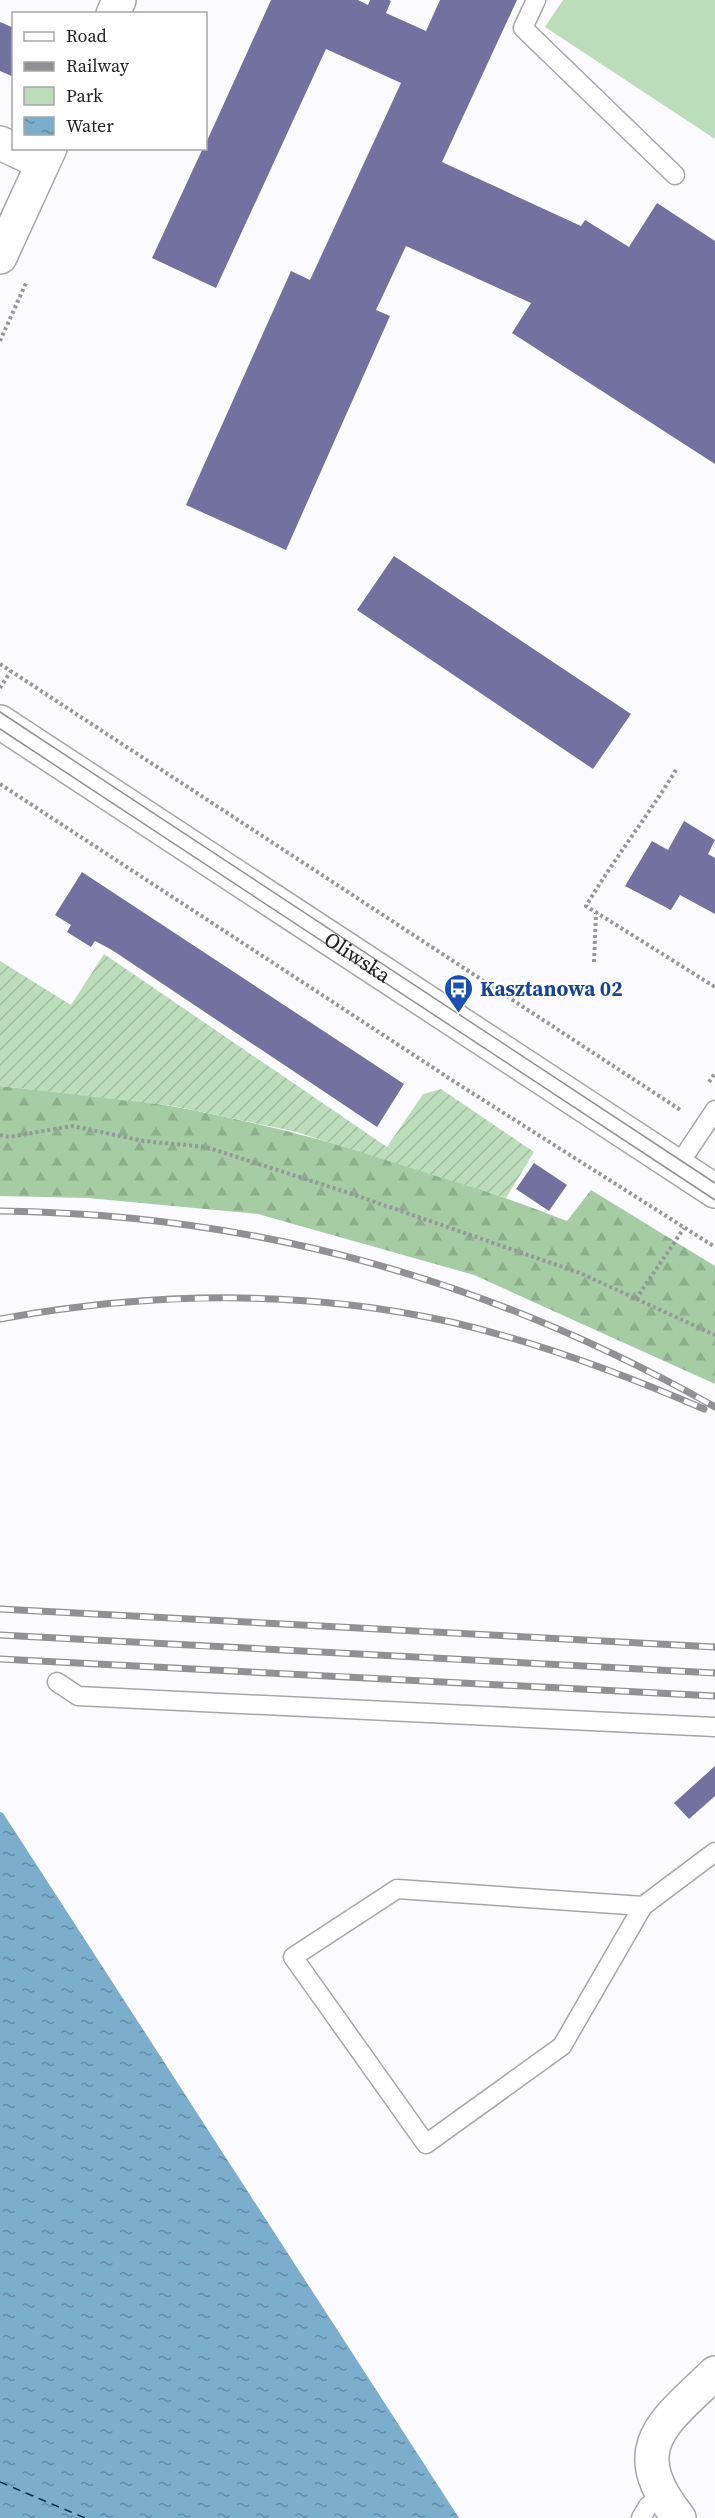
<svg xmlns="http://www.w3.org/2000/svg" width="715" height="2518" viewBox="0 0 715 2518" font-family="'Source Serif 4',serif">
	<defs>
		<pattern id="forest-firs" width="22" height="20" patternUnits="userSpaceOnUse" patternTransform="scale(1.5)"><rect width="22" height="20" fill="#a5cca3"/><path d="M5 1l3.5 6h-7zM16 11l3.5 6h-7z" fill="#8eaf8c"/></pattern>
		<pattern id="garden-furrows" width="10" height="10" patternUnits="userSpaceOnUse" patternTransform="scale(1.5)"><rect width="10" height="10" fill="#bcddba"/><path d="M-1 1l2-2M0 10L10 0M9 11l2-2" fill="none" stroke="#a1bda0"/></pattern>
		<pattern id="water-ripples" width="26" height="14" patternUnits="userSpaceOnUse" patternTransform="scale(1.5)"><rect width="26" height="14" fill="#7badcd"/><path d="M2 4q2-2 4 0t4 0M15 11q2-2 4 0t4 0" fill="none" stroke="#648ca6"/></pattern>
	</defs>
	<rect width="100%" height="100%" fill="#fafaff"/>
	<path fill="#bcddba" d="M 563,0 L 715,0 L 715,139 L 545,27 Z"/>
	<path fill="url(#forest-firs)" d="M 0,1086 C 58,1093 118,1096 176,1107 C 310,1132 440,1172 567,1221 L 591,1190 L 715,1266 L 715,1384 L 474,1275 L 258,1214 L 88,1198 L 0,1196 Z"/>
	<path fill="url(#garden-furrows)" d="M 104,954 L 387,1147 L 423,1094 L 441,1089 L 534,1152 L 506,1198 L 293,1131 L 173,1106 L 0,1086 L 0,961 L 71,1005 Z"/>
	<path fill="url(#water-ripples)" d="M 0,1812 L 3,1813 L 459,2518 L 0,2518 Z"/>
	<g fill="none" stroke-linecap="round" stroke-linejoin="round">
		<path stroke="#022e44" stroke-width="1.5" stroke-dasharray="8 6" stroke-linecap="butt" d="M 0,2482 L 85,2518"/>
	</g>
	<path fill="#73719f" d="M 271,0 L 358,0 L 368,5 L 370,0 L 389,0 L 391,1 L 386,13 L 426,31 L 440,0 L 517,0 L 442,162 L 581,226 L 585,220 L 629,247 L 657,203 L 715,241 L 715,464 L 512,333 L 531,303 L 406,246 L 376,310 L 390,316 L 286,550 L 186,505 L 291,271 L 310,280 L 401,83 L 326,49 L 216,288 L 152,258 L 203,148 L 206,148 L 206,143 Z
		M 0,22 L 14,28 L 14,77 L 0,71 Z
		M 394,556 L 631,714 L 593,769 L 357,610 Z
		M 684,821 L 715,840 L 708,854 L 715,858 L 715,914 L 680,895 L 671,910 L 625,886 L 652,841 L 668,850 Z
		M 82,872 L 404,1084 L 377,1127 L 112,950 L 95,941 L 91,947 L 67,932 L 71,925 L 55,915 Z
		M 534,1163 L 567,1185 L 549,1211 L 516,1189 Z
		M 715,1766 L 715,1796 L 689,1819 L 674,1803 Z"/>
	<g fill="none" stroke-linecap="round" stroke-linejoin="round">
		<defs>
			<path id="lane" d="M 536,0 L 523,28 L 675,175
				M 677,1167 L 715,1110
				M 57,1682 L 78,1696 L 715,1727
				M 643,1906 L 562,2046 L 426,2144 L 293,1957 L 397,1889 L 643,1906 L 715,1852
				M 641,2518 L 648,2506 L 661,2496"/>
			<path id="street" d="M 113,14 L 119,0
				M 0,143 L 43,163
				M 0,257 L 50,148
				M 679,2518 C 623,2448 663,2423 715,2373"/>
			<g id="secondary">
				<path id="s1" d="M 0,722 L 715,1191"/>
			</g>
		</defs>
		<use href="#lane" stroke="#a6a6aa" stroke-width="21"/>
		<use href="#street" stroke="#a6a6aa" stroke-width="36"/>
		<use href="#secondary" stroke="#a6a6aa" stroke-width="36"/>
		<path stroke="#97979b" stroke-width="4" stroke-dasharray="3 3" stroke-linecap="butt" d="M 0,341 L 26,283
			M 0,664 L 682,1111
			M 0,688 L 11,671
			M 676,770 C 647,817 614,859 586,906 L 715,987
			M 0,784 L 458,1084 L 715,1247
			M 594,962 L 596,913
			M 709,1082 L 715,1073
			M 0,1135 L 9,1137 L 72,1126 L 144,1141 L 206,1147 L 349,1193 L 580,1273 L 715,1335
			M 636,1299 L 684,1228"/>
		<use href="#lane" stroke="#fff" stroke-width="18"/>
		<use href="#street" stroke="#fff" stroke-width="33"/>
		<use href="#secondary" stroke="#fff" stroke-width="33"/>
		<path stroke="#919194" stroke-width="1.5" d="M 0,712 L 715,1183
			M 0,729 L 715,1200"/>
		<defs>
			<path id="rail" d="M 0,1211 C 257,1214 492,1281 715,1407
				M 0,1319 C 149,1292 303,1289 451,1322 C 537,1342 623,1374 704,1409
				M 0,1609 L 715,1647
				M 0,1635 L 715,1673
				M 0,1659 L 715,1696"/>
		</defs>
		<use href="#rail" stroke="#919194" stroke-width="7"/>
		<use href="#rail" stroke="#fff" stroke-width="4.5" stroke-dasharray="14" stroke-linecap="butt"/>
	</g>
	<defs>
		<symbol id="bus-pin" viewBox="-11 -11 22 30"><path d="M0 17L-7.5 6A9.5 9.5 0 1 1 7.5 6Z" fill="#1a4fb4" stroke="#fff"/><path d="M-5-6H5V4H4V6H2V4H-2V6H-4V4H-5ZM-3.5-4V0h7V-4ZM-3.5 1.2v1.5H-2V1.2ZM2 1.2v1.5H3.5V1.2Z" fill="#fff"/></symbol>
	</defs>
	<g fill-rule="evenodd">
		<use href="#bus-pin" x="442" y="972" width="33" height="45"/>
	</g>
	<g text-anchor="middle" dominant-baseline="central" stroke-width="4.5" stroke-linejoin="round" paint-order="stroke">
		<g font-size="21" fill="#212123" stroke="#fff">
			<text stroke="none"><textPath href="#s1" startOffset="428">Oliwska</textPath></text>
		</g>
		<g font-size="21" font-weight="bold" fill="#164399" stroke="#fff" text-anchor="start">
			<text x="480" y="988">Kasztanowa 02</text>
		</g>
	</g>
	<rect x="12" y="12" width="195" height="138" fill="#ffffff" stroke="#a6a6a7" stroke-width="1.5"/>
	<rect x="24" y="32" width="30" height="9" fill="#ffffff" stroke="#a6a6a7" stroke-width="1.5"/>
	<text x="66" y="42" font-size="18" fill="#212123">Road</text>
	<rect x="24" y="62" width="30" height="9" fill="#919194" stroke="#a6a6a7" stroke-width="1.5"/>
	<text x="66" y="72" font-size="18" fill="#212123">Railway</text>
	<rect x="24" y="87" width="30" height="18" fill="#bcddba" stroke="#a6a6a7" stroke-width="1.5"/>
	<text x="66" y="102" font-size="18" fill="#212123">Park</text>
	<rect x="24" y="117" width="30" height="18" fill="url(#water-ripples)" stroke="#a6a6a7" stroke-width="1.5"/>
	<text x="66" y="132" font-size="18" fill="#212123">Water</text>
</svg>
